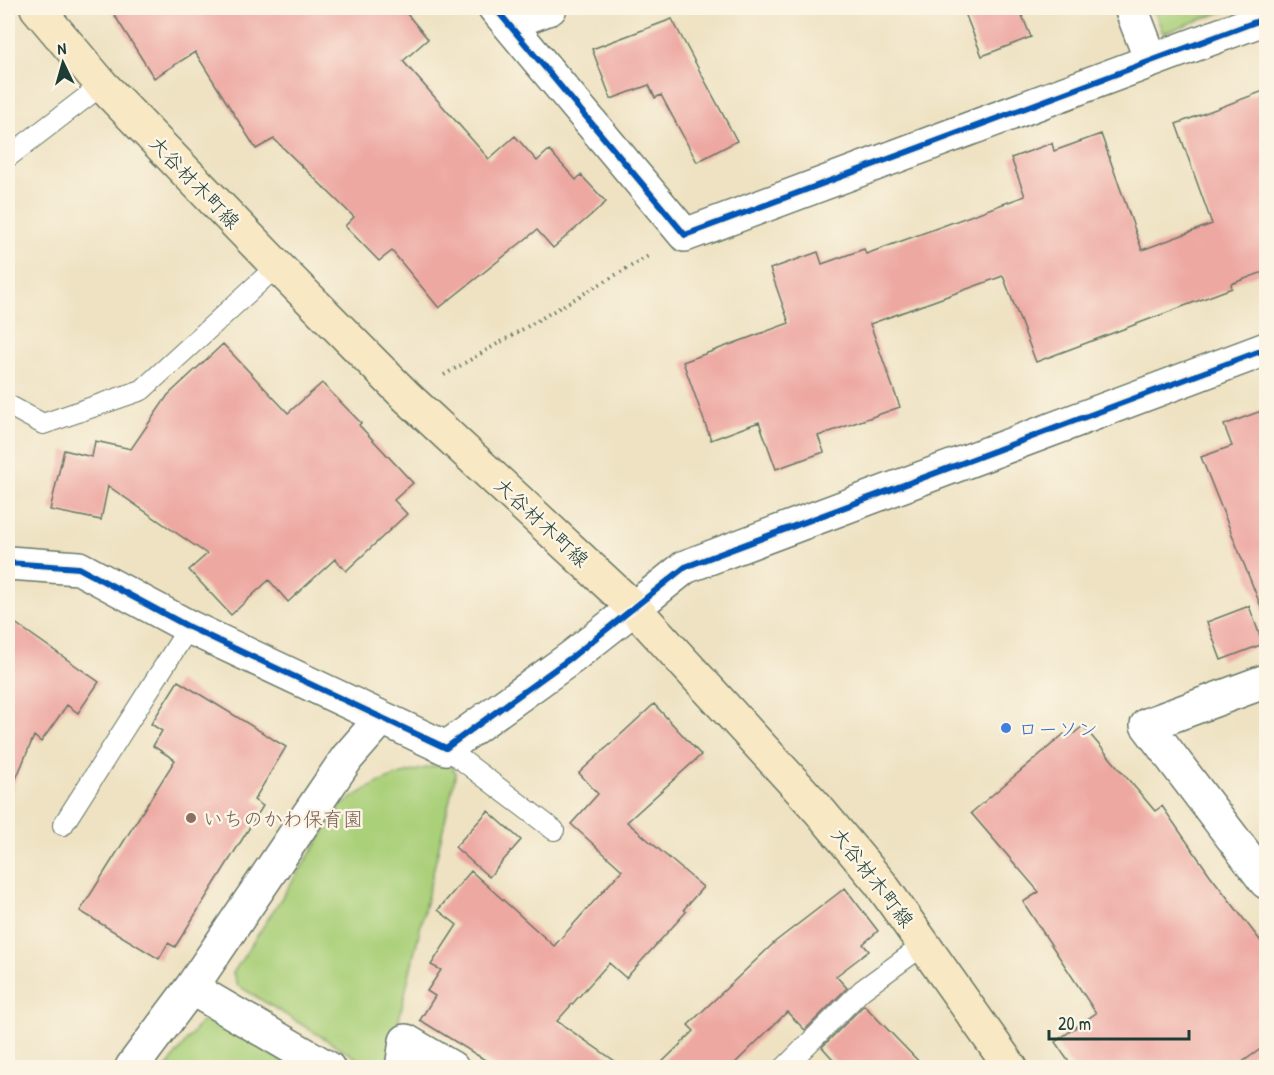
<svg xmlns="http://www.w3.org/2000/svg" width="1274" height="1075" viewBox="0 0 1274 1075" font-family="'Patrick Hand','Klee One',sans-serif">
	<rect width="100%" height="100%" fill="#fcf5e5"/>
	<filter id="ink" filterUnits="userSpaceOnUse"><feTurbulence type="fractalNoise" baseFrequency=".0167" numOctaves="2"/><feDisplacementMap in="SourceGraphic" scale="12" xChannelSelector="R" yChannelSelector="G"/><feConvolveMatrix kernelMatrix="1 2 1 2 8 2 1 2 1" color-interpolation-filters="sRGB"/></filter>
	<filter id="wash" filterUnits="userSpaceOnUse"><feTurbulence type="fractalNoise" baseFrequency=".008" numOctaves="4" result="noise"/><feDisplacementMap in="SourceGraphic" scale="24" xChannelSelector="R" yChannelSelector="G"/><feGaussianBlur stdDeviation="1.35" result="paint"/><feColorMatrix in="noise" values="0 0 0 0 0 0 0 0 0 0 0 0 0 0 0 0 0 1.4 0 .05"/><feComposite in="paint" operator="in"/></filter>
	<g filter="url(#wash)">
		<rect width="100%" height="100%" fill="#eee2c2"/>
		<path fill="#abd07a" stroke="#658657" stroke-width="1.5" d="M 1153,8 L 1233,8 L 1163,33 Z
			M 450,763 L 456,773 L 388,1067 L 371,1067 L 237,985 L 233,973 L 341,806 C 379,777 405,772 450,763 Z
			M 216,1020 L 292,1067 L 166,1068 L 201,1022 Z"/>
		<g id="blocks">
			<path fill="#eda8a2" d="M 110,8 L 402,8 L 428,39 L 403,61 L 489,159 L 515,136 L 537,161 L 549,150 L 576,180 L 581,175 L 606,202 L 553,248 L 537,230 L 439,308 L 392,251 L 379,261 L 345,226 L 354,217 L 274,139 L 256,149 L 195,52 L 154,78 Z
				M 963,8 L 1019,8 L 1031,37 L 982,56 Z
				M 672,19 L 737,141 L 697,162 L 661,95 L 655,98 L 649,85 L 611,99 L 592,49 Z
				M 1266,90 L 1266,271 L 1231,284 L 1232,288 L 1036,362 L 1003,276 L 870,324 L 900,407 L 818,436 L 824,452 L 776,469 L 759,422 L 711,440 L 683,362 L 789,323 L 770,269 L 818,252 L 822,264 L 864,249 L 866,254 L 1025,196 L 1011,158 L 1052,143 L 1054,151 L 1101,134 L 1142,250 L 1212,224 L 1176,124 Z
				M 223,344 L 288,413 L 322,383 L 361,423 L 359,425 L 413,483 L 394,500 L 407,514 L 346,571 L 335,559 L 288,602 L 269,580 L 231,615 L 189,570 L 207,554 L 108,486 L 101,520 L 50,510 L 64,450 L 92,457 L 95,441 L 131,449 L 168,395 Z
				M 1266,409 L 1266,613 L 1264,614 L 1201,457 L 1232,446 L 1224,425 Z
				M 1249,606 L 1263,644 L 1221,660 L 1207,622 Z
				M 8,618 L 99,682 L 78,713 L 67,705 L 41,742 L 34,736 L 8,798 Z
				M 178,681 L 286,747 L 254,800 L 263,806 L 175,947 L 168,943 L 159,959 L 80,911 L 175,760 L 153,746 L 162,731 L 151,724 Z
				M 654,704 L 701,755 L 627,822 L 703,887 L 684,909 L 686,912 L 626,978 L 609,963 L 557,1021 L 625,1068 L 498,1068 L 420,1020 L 435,996 L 427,991 L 441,970 L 431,965 L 457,925 L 438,910 L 471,871 L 554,946 L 622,870 L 571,824 L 598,794 L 579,773 Z
				M 1083,726 L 1155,811 L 1162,806 L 1210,875 L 1266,948 L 1266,1045 L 1234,1068 L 1073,1068 L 1055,1042 L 1096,1013 L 1023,902 L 1039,892 L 971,813 L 1064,734 L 1068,738 Z
				M 488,811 L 521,840 L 489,877 L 455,847 Z
				M 845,888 L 878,931 L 863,944 L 869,951 L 836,976 L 847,988 L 805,1030 L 787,1012 L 730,1068 L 656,1068 L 694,1031 L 688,1025 L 776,941 Z
				M 864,1005 L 925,1068 L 841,1068 L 822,1047 Z"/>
		</g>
	</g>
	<g filter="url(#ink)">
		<use href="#blocks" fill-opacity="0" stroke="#677766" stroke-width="1.5"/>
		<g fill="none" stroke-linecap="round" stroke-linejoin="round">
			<defs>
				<path id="service" d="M 8,157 L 102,85
					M 8,405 L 43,424 L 142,390 L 277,266
					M 446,748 L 554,830
					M 63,825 L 189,627
					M 784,1068 L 862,990 L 925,944"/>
				<path id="minor" d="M 495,8 L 685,235 L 1266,18
					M 1131,8 L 1151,60
					M 509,23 L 550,8
					M 8,563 L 79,568 L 189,627 L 446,748 L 572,657 L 634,608
					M 1266,681 L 1147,725 L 1266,882
					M 132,1067 L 191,988
					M 328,1068 L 191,988 L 347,758 L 381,719
					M 402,1068 L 406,1041 L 452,1068"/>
				<path id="tertiary" d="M 634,608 L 685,567 L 1266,349"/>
				<path id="secondary" d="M 37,8 L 102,85 L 277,266 L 407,397 L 634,608 L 818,809 L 880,883 L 1011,1068"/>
			</defs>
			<use href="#service" stroke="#677766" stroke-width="22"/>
			<use href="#minor" stroke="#677766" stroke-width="36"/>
			<use href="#tertiary" stroke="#677766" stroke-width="36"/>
			<use href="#secondary" stroke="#677766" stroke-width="36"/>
			<path stroke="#677766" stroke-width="4" stroke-dasharray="1.5 4.5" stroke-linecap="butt" d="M 444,375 L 650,255"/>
			<use href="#service" stroke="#fff" stroke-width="20"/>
			<use href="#minor" stroke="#fff" stroke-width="33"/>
			<use href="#tertiary" stroke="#fff" stroke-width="33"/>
			<use href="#secondary" stroke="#f8e8c3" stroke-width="33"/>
			<defs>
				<path id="cycleway" d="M 495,8 L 685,235 L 1266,18
					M 8,563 L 79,568 L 189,627 L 446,748 L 572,657 L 685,567 L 1266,349"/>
			</defs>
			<use href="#cycleway" stroke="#fcf5e5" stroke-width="10"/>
			<use href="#cycleway" stroke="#0057b8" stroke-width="6"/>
		</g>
	</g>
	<circle fill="#3f7fe0" stroke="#fcf5e5" stroke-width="2" cx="1006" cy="728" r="6"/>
	<circle fill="#8d6e63" stroke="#fcf5e5" stroke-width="2" cx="191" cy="818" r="6"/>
	<g text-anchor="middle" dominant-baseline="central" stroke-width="5" stroke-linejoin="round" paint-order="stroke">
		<g font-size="20" fill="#1f3d34" stroke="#fcf5e5">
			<text transform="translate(195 182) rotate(46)">大谷材木町線</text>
			<text transform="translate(542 522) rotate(43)">大谷材木町線</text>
			<text transform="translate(873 877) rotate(52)">大谷材木町線</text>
		</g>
		<g font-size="20" fill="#366cbe" stroke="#fcf5e5" text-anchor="start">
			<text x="1018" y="728">ローソン</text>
		</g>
		<g font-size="20" fill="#785e54" stroke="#fcf5e5" text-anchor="start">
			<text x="203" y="818">いちのかわ保育園</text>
		</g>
	</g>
	<rect width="1274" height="1075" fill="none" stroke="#fcf5e5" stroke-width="30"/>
	<g transform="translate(63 63) rotate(355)" stroke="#fcf5e5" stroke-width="4.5" paint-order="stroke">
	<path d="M0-4.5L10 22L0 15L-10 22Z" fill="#1f3d34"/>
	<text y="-9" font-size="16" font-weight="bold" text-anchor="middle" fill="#1f3d34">N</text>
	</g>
	<path d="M1049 1030v9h140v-9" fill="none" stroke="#1f3d34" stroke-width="3"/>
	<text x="1058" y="1030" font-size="18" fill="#1f3d34" stroke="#fcf5e5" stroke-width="4.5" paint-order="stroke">20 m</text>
</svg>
